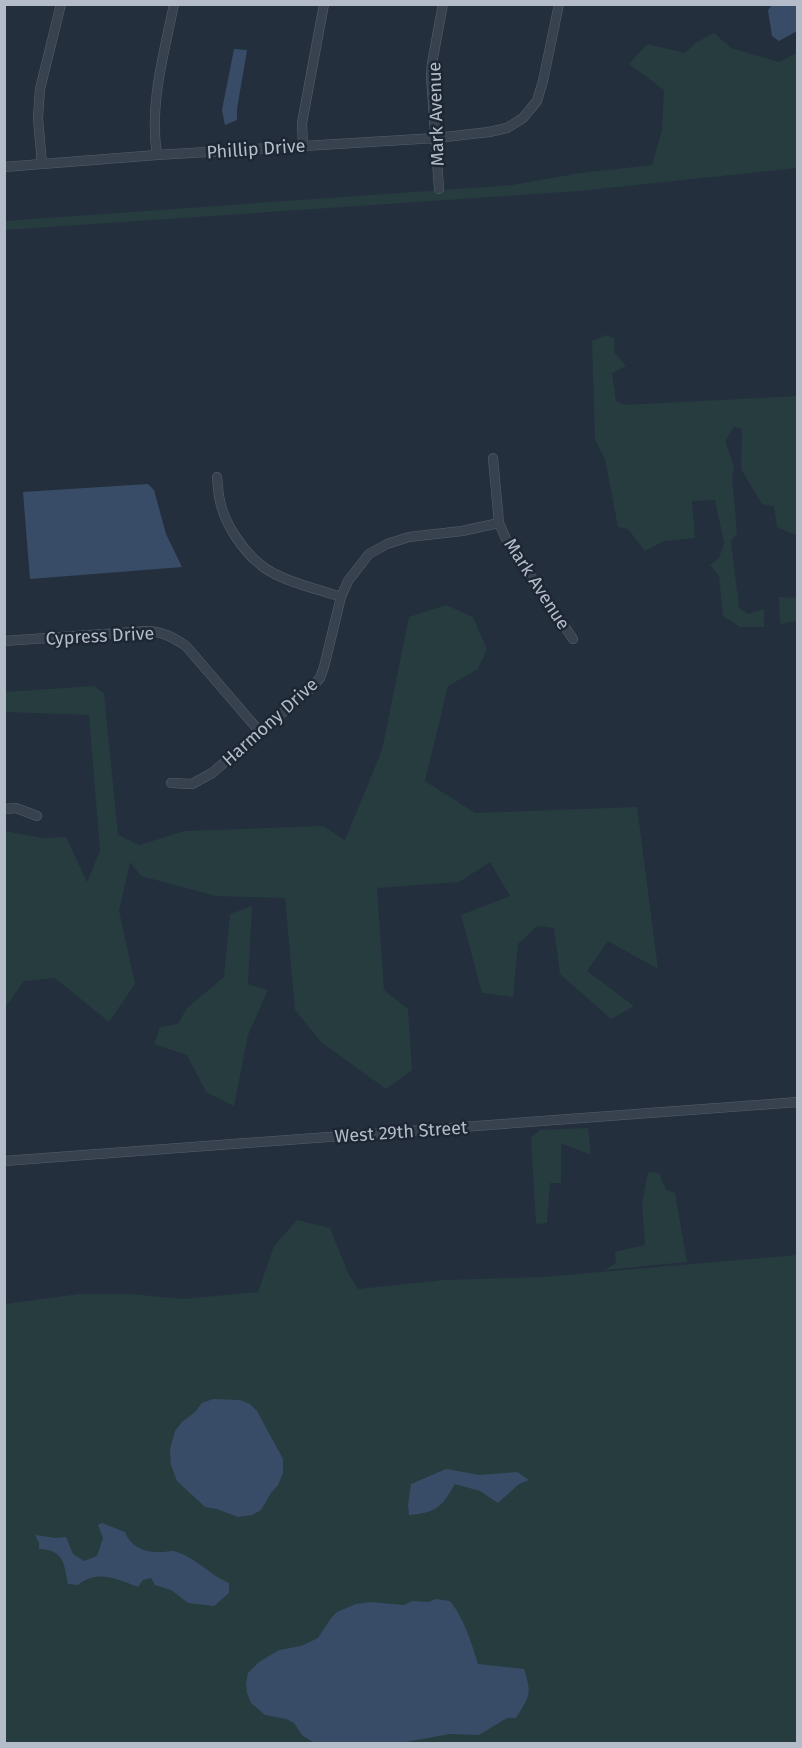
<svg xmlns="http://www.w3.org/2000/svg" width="802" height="1748" viewBox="0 0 802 1748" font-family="'Fira Sans',sans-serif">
	<rect width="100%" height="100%" fill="#242f3e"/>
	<path fill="#263c3f" d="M 714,33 L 731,48 L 779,62 L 797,53 L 797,168 L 579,191 L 5,230 L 5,221 L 512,185 L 580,173 L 652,165 L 662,130 L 664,90 L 629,64 L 647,44 L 685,53 L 695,43 Z
		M 606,335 L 615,339 L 614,352 L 626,366 L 612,373 L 616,401 L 624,405 L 797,396 L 797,534 L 793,534 L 777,527 L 774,506 L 762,504 L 741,469 L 742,429 L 734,427 L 725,441 L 734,466 L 732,476 L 737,533 L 731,541 L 739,608 L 748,614 L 764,609 L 764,627 L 740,627 L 723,616 L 719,576 L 710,565 L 719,558 L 724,543 L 715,500 L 692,501 L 695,538 L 664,541 L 645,551 L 628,529 L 618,527 L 605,459 L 595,440 L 592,341 Z
		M 779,597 L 797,598 L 797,621 L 780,624 Z
		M 446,605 L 473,617 L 487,649 L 478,669 L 448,686 L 425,781 L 475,813 L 637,807 L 658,969 L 608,941 L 587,971 L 634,1006 L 611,1019 L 560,974 L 554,928 L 537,926 L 518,944 L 513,997 L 482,993 L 461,915 L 510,896 L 490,862 L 459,882 L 377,888 L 384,990 L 408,1009 L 412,1070 L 386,1089 L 322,1043 L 295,1010 L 285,898 L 216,896 L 141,876 L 130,862 L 119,911 L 135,984 L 109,1022 L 55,978 L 24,981 L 5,1008 L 5,831 L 42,838 L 66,837 L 87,882 L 100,851 L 89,715 L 5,712 L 5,692 L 94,686 L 104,693 L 118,835 L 139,845 L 185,831 L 323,826 L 345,840 L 382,750 L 409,617 Z
		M 252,906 L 248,984 L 268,990 L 248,1035 L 234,1106 L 206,1092 L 187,1055 L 154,1044 L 160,1027 L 178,1024 L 187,1008 L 224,977 L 230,914 Z
		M 588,1128 L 591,1155 L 561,1143 L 561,1183 L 550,1183 L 547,1223 L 536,1224 L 531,1138 L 540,1130 Z
		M 648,1172 L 659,1173 L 666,1190 L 675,1193 L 687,1262 L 604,1270 L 616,1263 L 615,1252 L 645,1245 L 642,1203 Z
		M 297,1220 L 330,1228 L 348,1273 L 358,1289 L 444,1280 L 543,1277 L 797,1255 L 797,1743 L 5,1744 L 5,1304 L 80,1294 L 130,1294 L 182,1299 L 258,1292 L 274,1246 Z"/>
	<path fill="#394c67" d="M 772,5 L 797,5 L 797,31 L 779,41 L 772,36 L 768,10 Z
		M 234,49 L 247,50 L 237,109 L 237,120 L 225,125 L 222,110 Z
		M 148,484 L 154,490 L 166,534 L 182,567 L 30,579 L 23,492 Z
		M 213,1399 L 240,1400 L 250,1404 L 257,1411 L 283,1459 L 283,1473 L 278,1485 L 271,1493 L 261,1510 L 252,1515 L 238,1517 L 217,1509 L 205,1507 L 177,1481 L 171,1465 L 170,1449 L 175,1431 L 182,1422 L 195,1412 L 202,1403 Z
		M 446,1469 L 480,1475 L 517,1472 L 529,1480 L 519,1484 L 498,1503 L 480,1491 L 455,1484 C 442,1507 436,1513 409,1515 L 408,1505 L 411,1484 Z
		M 102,1523 L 125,1532 C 131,1548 146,1553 163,1552 C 168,1552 172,1550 177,1552 C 196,1558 210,1575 229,1583 L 229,1593 L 214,1606 L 188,1603 L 171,1590 L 155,1585 L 151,1578 L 143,1580 L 138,1587 C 117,1579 97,1569 78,1585 L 68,1584 C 64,1563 64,1550 39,1549 L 39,1543 L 35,1535 L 56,1538 L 66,1537 L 73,1554 L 84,1561 L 97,1556 L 103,1538 L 98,1525 Z
		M 436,1599 L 450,1601 C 465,1620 471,1642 478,1664 L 524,1669 C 532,1694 530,1696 516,1718 L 507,1718 L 479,1735 L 450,1734 L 394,1744 L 314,1743 L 302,1735 L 294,1723 L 286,1719 L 265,1715 L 251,1703 L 247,1693 L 246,1683 L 248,1673 L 259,1662 L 279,1650 L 301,1646 L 318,1638 L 331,1618 L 337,1612 L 356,1604 L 370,1602 L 404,1605 L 412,1601 L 428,1602 Z"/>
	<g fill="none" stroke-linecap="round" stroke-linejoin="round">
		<defs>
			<path id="minor" d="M 303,145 L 302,123 L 324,4
				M 157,155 C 149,104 164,54 174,4
				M 42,164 L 38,118 L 40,89 L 61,4
				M 4,167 L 157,155 L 436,138 L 489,132 L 507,128 L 523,118 L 537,101 L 543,81 L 559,4
				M 439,189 L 431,76 L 432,63 L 443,4
				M 493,458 L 499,523 L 507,541 L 573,639
				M 217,477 C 218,485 218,493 220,501 C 225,525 243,551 262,566 C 281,581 318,589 341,597
				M 4,641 L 147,631 C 163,632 173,637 186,646 L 260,732
				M 171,783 L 192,784 L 212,773 L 309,690 L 320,678 L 324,667 L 341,597 L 348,581 L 369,554 L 387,544 L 409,537 L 462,531 L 499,523
				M 4,809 L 16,808 L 37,816
				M 4,1161 L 798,1102"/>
		</defs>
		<use href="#minor" stroke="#565f6c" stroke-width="10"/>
		<use href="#minor" stroke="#38414e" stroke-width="9"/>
	</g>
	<g text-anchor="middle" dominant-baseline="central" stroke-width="5" stroke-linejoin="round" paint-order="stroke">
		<g font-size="18" fill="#b4bcc9" stroke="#1d2633">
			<text transform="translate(436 114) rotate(-92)">Mark Avenue</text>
			<text transform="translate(256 149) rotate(-4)">Phillip Drive</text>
			<text transform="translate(537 584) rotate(57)">Mark Avenue</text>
			<text transform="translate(100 636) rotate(-3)">Cypress Drive</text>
			<text transform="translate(270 722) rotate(-42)">Harmony Drive</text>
			<text transform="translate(401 1132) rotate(-4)">West 29th Street</text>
		</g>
	</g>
	<rect width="802" height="1748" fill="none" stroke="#b4bcc9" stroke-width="12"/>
</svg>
